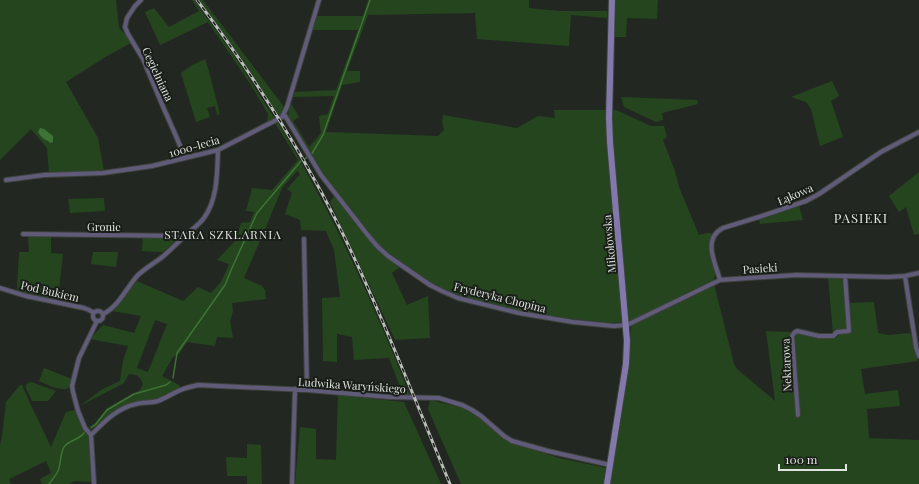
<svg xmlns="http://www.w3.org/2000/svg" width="919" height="484" viewBox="0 0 919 484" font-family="'Playfair Display',serif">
	<rect width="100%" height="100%" fill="#222821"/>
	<path fill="#25451f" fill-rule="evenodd" d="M 0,0 L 116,0 L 119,28 L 126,35 L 131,43 L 107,56 L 66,82 L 98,138 L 104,171 L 49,173 L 47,148 L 31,129 L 0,160 Z
		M 192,0 L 194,0 L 234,55 L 275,119 L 229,143 L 227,143 L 267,121 L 268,117 L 268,114 L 251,85 L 208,22 L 160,45 L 145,12 L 154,8 L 169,27 L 199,11 Z
		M 199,0 L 203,0 L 284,107 L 283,112 L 279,116 L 242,59 Z
		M 368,0 L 529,0 L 529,8 L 559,11 L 607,11 L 607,18 L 571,15 L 569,46 L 477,39 L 475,13 L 368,15 L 347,71 L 360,71 L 360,82 L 342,85 L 326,132 L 438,136 L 444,130 L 442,121 L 443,115 L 517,128 L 538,116 L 555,118 L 554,110 L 616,110 L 651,126 L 664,126 L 667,137 L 663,140 L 675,171 L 679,187 L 699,235 L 707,233 L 711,233 L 712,236 C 704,246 713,263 716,274 L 713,280 L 734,364 L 737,369 L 775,401 L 766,331 L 833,334 L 828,277 L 842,277 L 845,303 L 874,302 L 878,333 L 888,335 L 910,333 L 918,361 L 861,369 L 865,394 L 898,390 L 900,406 L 867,409 L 869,438 L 919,440 L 919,484 L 461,484 L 428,409 L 430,400 L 468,409 L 506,440 L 559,458 L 611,469 L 630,358 L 631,321 L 611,323 L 546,316 L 519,311 L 458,296 L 442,290 L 403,265 L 392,273 L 407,305 L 428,296 L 430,338 L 395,340 L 330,202 L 336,193 L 322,175 L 291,122 C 287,114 288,112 291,103 L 299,117 L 293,121 L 309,147 L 321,133 L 319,116 L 328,114 L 334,96 L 293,97 L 295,92 L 336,90 L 358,30 L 312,30 L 317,16 L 363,16 Z
		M 616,0 L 658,0 L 657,19 L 627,18 L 626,37 L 615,37 Z
		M 205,59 L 208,68 L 220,114 L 217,115 L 215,106 L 207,108 L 210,117 L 196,122 L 181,73 L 192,65 Z
		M 832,81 L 839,96 L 831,101 L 843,137 L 820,146 L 811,109 L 806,102 L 791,97 Z
		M 621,97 L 697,100 L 698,104 L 662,113 L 663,120 L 656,122 L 624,107 Z
		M 278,122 C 304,167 330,214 352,261 C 373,305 392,350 410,395 L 403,395 L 389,358 L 354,360 L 352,337 L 337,334 L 337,362 L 323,361 L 322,298 L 340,297 L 334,250 L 326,231 L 301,230 L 300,220 L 285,214 L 292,193 L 287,189 L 300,174 L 297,171 L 282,188 L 266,227 L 244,278 L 262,286 L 265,290 L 266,299 L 232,303 L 233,311 L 230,321 L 233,338 L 217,337 L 215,346 L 187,342 L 179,354 L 173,357 L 162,376 L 179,385 L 181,388 C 171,393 161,399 150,400 C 144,401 137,401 131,403 C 118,407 105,417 96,427 L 89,427 L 95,423 L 107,408 L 140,390 L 143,384 C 140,376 138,375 129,374 L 124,383 L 80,406 L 101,390 L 120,381 L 123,361 L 128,346 L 90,339 L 103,325 L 134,333 L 141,316 L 112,311 L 137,281 L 183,301 L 198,287 L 211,293 L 221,282 L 229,264 L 217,260 L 235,241 L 241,223 L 250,222 L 254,212 L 246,211 L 252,188 L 272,190 L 298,160 L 275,123 ZM 155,320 L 167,324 L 148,372 L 137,368 Z
		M 919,172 L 919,234 L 914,235 L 906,207 L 899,212 L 889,196 Z
		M 104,198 L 105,211 L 70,213 L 68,199 Z
		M 799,206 L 803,220 L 760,224 L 759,220 Z
		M 28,236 L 51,236 L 51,253 L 63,254 L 58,300 L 17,291 L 19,252 L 29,252 Z
		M 143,236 L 177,237 L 179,238 L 163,252 L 142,251 Z
		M 93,252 L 118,252 L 116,267 L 91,264 Z
		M 44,368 L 72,379 C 71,382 71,386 68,388 C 63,392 45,384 39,381 Z
		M 31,382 L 56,391 L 48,401 L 32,401 L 26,388 L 26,385 L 28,383 Z
		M 20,385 L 22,385 L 29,401 L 51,447 L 66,412 L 75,410 L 79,421 L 88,436 L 92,482 L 75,481 L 69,484 L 42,484 L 40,479 L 51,473 L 46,461 L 9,479 L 11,484 L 0,484 L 0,445 L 2,436 L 6,402 Z
		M 338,395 L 404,402 L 441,484 L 295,484 L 300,427 L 316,429 L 316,459 L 336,460 Z
		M 247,444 L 261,445 L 262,484 L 247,484 L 247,476 L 227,476 L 226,457 L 247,458 Z"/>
	<path fill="#3d7435" d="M 40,128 L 44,129 L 53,136 L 53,142 L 51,143 C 46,140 41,138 38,132 Z"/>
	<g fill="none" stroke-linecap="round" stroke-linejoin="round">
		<path stroke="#3d7435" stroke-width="1.5" d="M 311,155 L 323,135 L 370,0
			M 305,159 L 307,157
			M 173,378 L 177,353 L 225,285 L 232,268 L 257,213 L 301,161
			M 91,428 L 96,424 L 107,410 L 134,394 L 166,385 L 170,382
			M 49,484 C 52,479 58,474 59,468 C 61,461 60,454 64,447 C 69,440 79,440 84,433"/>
		<defs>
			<path id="street" d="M 141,0 L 135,6 L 127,18 L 125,27 L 128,34 L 143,59 L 164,109 L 176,136 L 185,158
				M 284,114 L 321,175 L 367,234 L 377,246 L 388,256 L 430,285 L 442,291 L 458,298 L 519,313 L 573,322 L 614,326 L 627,325 L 720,280 L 796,275 L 888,277 L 905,276 L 919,273
				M 6,180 L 44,175 L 103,173 L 152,166 L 218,150 L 282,117 L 287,107 L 319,0
				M 23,234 L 185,236
				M 304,239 L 307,390
				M 905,276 L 916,347 L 919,356
				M 720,280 C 715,262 702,239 723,228 L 765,215 L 806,201 L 819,194 L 881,152 L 919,132
				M 0,288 L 26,296 L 84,308 L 89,310 L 94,313
				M93 316a5 5 0 1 1 10 0a5 5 0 1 1-10 0Z
				M 103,314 C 118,307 126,289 137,276 C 144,269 153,264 161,258 C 170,251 178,242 186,235 C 192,229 199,225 204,218 C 218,198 217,173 218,150
				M 798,415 L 792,336 L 794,333 L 797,331 L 819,336 L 833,336 L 837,332 L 849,331 L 845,276
				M 91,435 C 104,422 117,408 136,404 C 143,402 151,403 158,401 C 168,397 176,391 186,388 C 190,387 194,386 198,385 L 307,390 L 389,397 L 439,398 L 462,405 L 472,410 L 481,416 L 504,436 L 512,441 L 548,451 L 610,465
				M 94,484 L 91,435 L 85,428 L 78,411 L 73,392 L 72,386 L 79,358 L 97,321
				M 292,484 L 295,389"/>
			<path id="secondary" d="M 607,484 L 626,364 L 627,341 L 610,142 L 609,118 L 612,0"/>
		</defs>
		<use href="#street" stroke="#3d423c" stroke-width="6"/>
		<use href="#secondary" stroke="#3d423c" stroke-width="8"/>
		<use href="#street" stroke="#615b7a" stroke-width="4"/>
		<use href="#secondary" stroke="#8278aa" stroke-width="6"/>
		<defs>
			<path id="rail" d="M 197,0 C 251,72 300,148 340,228 C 381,312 414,398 450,484"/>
		</defs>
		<use href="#rail" stroke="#bbbfba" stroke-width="3"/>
		<use href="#rail" stroke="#191e18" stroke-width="1.5" stroke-dasharray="4.5" stroke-linecap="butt"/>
	</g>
	<g text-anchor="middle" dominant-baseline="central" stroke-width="4" stroke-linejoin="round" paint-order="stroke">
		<g font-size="11" fill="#e0e4df" stroke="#191e18">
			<text transform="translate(158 74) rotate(65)">Cegielniana</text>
			<text transform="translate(194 146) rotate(-16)">1000-lecia</text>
			<text transform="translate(795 194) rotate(-23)">Łąkowa</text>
			<text x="104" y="226">Gronie</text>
			<text transform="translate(609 244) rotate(-95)">Mikołowska</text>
			<text transform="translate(760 268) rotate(-4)">Pasieki</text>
			<text transform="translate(50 291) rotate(13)">Pod Bukiem</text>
			<text transform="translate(500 297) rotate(14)">Fryderyka Chopina</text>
			<text transform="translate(786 365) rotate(-92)">Nektarowa</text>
			<text transform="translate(352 385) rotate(4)">Ludwika Waryńskiego</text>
		</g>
		<g font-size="12" letter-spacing="1" fill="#e0e4df" stroke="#191e18">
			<text x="223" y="234">STARA SZKLARNIA</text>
		</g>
		<g font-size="13" letter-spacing="1" fill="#e0e4df" stroke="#191e18">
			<text x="861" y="217">PASIEKI</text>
		</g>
	</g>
	<path d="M779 464v6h67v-6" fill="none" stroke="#e0e4df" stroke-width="2"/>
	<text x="785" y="464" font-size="12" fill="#e0e4df" stroke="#191e18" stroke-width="3" paint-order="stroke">100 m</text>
</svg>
